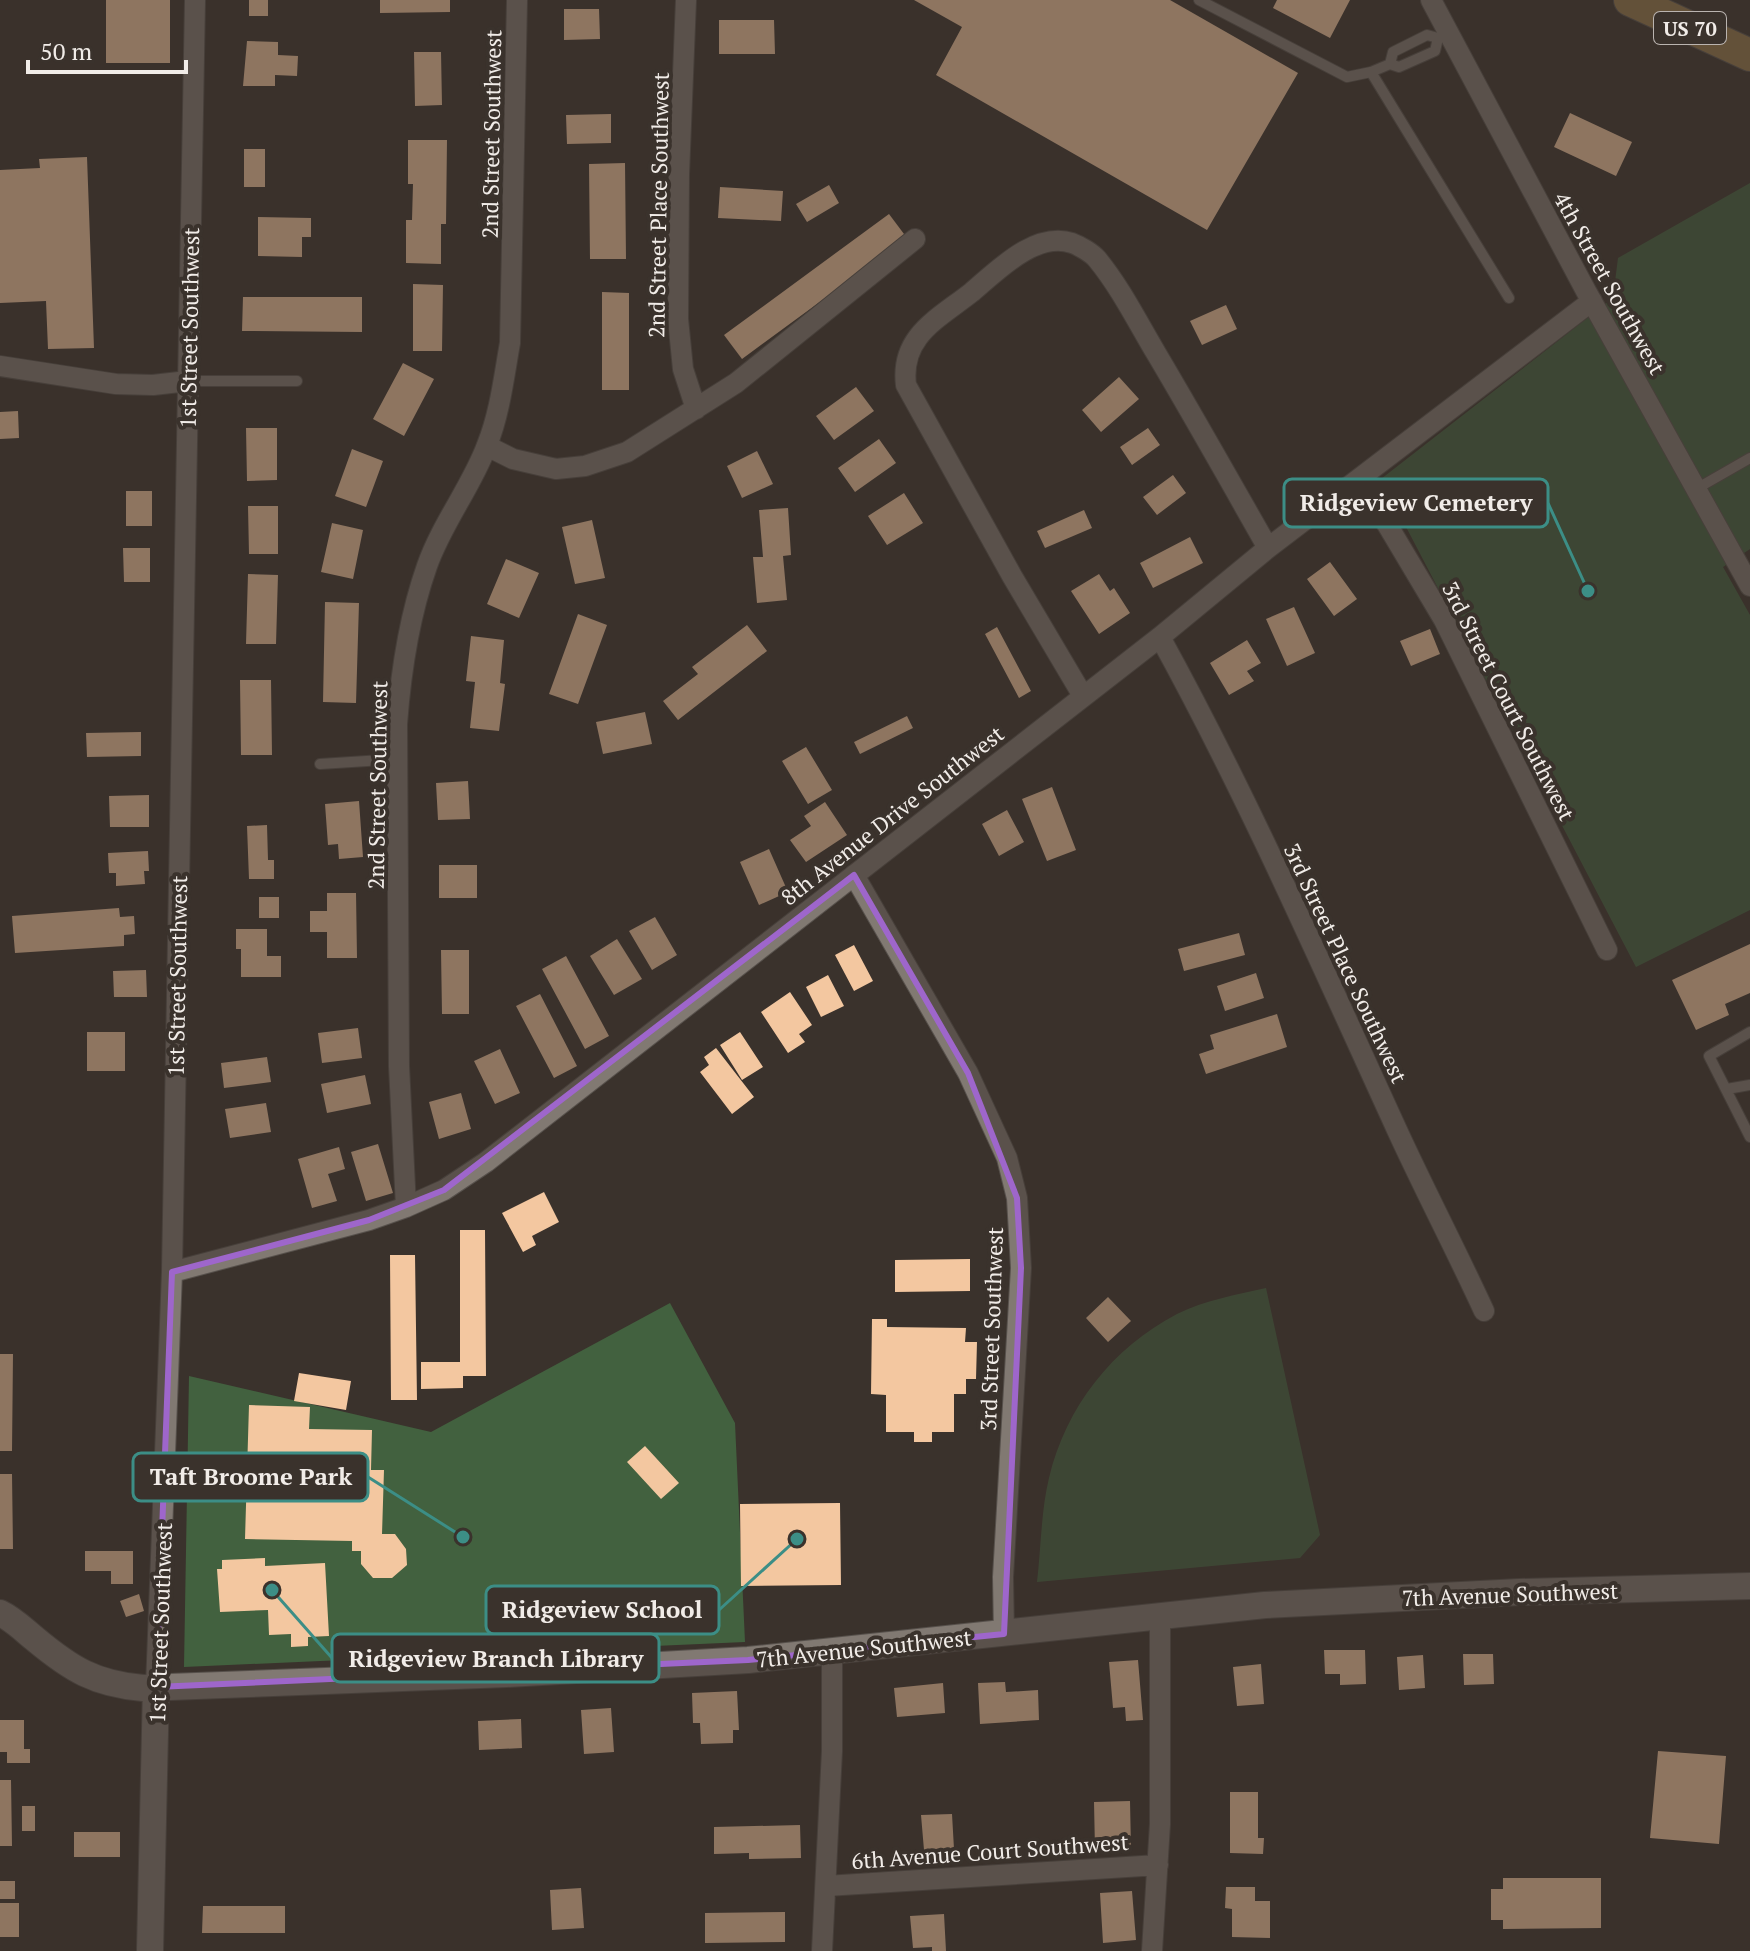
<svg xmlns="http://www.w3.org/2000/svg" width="1750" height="1951" viewBox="0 0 1750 1951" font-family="'PT Serif',serif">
	<rect width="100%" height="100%" fill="#3a322c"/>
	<path fill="#42613f" d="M 1750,183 L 1750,549 L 1723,567 L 1750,615 L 1750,910 L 1636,967 L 1381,479 L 1613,298 L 1618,258 Z
		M 1266,1288 L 1320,1535 L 1300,1558 L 1037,1582 C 1041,1549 1041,1511 1049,1478 C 1066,1407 1112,1348 1177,1314 C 1205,1300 1236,1295 1266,1288 Z
		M 670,1303 L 735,1423 L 745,1642 L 184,1667 L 189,1376 L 431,1432 Z"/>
	<path fill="#f3c7a0" d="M 106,0 L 170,0 L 170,63 L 106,63 Z
		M 249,0 L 268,0 L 268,16 L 249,16 Z
		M 380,0 L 450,0 L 450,12 L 380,13 Z
		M 914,0 L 1170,0 L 1298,73 L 1207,230 L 936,75 L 962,27 Z
		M 1277,0 L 1350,0 L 1330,38 L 1273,8 Z
		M 564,9 L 599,9 L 600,39 L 564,40 Z
		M 719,20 L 774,20 L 775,54 L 719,54 Z
		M 247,41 L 278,42 L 278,55 L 298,56 L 297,76 L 275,75 L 275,86 L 243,86 Z
		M 414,52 L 441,52 L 442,105 L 415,106 Z
		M 1570,113 L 1632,142 L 1616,176 L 1554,147 Z
		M 611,114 L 611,143 L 567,144 L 566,115 Z
		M 408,140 L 447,140 L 446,224 L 441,224 L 441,264 L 406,263 L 406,220 L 412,220 L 413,184 L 408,184 Z
		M 244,149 L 265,149 L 265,187 L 244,187 Z
		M 87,157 L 94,348 L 48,349 L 46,301 L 0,303 L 0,170 L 40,168 L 39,159 Z
		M 625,163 L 626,259 L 590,259 L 589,164 Z
		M 829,185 L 839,203 L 807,222 L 796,204 Z
		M 720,187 L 783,191 L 781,221 L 718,218 Z
		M 889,214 L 907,238 L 742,359 L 724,335 Z
		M 258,217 L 311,218 L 311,237 L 302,237 L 302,257 L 258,256 Z
		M 413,284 L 443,285 L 442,351 L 413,351 Z
		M 602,292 L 629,293 L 629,390 L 602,390 Z
		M 243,297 L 362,297 L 362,332 L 242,331 Z
		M 1226,305 L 1237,329 L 1202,345 L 1190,321 Z
		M 403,363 L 434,379 L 404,436 L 373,419 Z
		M 1119,377 L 1139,399 L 1101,432 L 1082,410 Z
		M 856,387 L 874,411 L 834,440 L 816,416 Z
		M 18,411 L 19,438 L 0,439 L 0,412 Z
		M 246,428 L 277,428 L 277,480 L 247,481 Z
		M 1148,428 L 1160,445 L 1132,465 L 1120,447 Z
		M 879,439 L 896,463 L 855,492 L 838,468 Z
		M 352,449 L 383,461 L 366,507 L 335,496 Z
		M 757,451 L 773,484 L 742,498 L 727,466 Z
		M 1173,475 L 1186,493 L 1157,515 L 1143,497 Z
		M 126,491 L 152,491 L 152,526 L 126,526 Z
		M 904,493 L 923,523 L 887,545 L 868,516 Z
		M 248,506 L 278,506 L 278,554 L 249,554 Z
		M 788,508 L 791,555 L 783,556 L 787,600 L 757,603 L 753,557 L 763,557 L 759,510 Z
		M 1084,510 L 1092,528 L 1045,548 L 1037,531 Z
		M 592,520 L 605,578 L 575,584 L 562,527 Z
		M 332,523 L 363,530 L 353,579 L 321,572 Z
		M 1190,537 L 1203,563 L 1153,588 L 1140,563 Z
		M 123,548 L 150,548 L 150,582 L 124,582 Z
		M 506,559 L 539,573 L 519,618 L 487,604 Z
		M 1330,562 L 1357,599 L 1334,616 L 1307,579 Z
		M 248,574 L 278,575 L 276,644 L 246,644 Z
		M 1099,574 L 1110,591 L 1114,588 L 1130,613 L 1099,634 L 1071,591 Z
		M 325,602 L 359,603 L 356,703 L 323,702 Z
		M 1294,607 L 1315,653 L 1287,666 L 1266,619 Z
		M 578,614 L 607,625 L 578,704 L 549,694 Z
		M 747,625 L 767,651 L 678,720 L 663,701 L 698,674 L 692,667 Z
		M 997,627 L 1031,691 L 1019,698 L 985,634 Z
		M 1430,629 L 1440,654 L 1411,666 L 1400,641 Z
		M 471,636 L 504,640 L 500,683 L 505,684 L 499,731 L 470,728 L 475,682 L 466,681 Z
		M 1247,640 L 1261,663 L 1247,671 L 1254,681 L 1229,695 L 1210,663 Z
		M 240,680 L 271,680 L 272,755 L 241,755 Z
		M 645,712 L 652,744 L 603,754 L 596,722 Z
		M 907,716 L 913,728 L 860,754 L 854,742 Z
		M 141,732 L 141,756 L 87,757 L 86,733 Z
		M 806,747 L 832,790 L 808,804 L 782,761 Z
		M 468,781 L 470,819 L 438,820 L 436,783 Z
		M 1052,787 L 1076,850 L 1047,861 L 1022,799 Z
		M 149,795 L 149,827 L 110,827 L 109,796 Z
		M 359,801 L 363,857 L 339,859 L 338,844 L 328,845 L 325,804 Z
		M 825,802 L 847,835 L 806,862 L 790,840 L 811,826 L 804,816 Z
		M 1007,810 L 1024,842 L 999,856 L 982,824 Z
		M 267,825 L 268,860 L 274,860 L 274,879 L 249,879 L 247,826 Z
		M 769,849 L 788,892 L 759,905 L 740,862 Z
		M 148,851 L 149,871 L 144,871 L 145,884 L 116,886 L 116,873 L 109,873 L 108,853 Z
		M 439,865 L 477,865 L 477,898 L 439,898 Z
		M 327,893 L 356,893 L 357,958 L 327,958 L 327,932 L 310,932 L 310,911 L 327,911 Z
		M 259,897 L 279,897 L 279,918 L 259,918 Z
		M 119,908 L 120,917 L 134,916 L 135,934 L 124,935 L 124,946 L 15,953 L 12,916 Z
		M 655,917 L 677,955 L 652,970 L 629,931 Z
		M 236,929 L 267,929 L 267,956 L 281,956 L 281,977 L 241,977 L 241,949 L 236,949 Z
		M 1239,933 L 1245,955 L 1184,971 L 1178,949 Z
		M 617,939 L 642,979 L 614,995 L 590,956 Z
		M 1750,944 L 1750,993 L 1725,1004 L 1729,1015 L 1696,1030 L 1672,980 Z
		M 854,945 L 873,981 L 854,991 L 835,955 Z
		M 441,950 L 469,950 L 469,1014 L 442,1014 Z
		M 566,956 L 609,1036 L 585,1049 L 542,969 Z
		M 146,970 L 147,997 L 114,997 L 113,971 Z
		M 1256,973 L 1264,998 L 1225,1011 L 1217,986 Z
		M 828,975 L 844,1006 L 821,1017 L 806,987 Z
		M 790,992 L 812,1025 L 799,1034 L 805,1042 L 788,1053 L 761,1012 Z
		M 540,994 L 577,1066 L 554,1078 L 516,1006 Z
		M 1277,1014 L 1287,1047 L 1206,1074 L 1199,1054 L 1214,1049 L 1210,1035 Z
		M 358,1028 L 362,1058 L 322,1063 L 318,1033 Z
		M 87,1032 L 125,1032 L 125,1071 L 87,1071 Z
		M 740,1032 L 763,1067 L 742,1080 L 720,1045 Z
		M 716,1048 L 754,1097 L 732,1114 L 700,1072 L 709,1065 L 704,1057 Z
		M 500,1049 L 520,1093 L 495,1104 L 474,1061 Z
		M 267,1057 L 271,1082 L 224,1088 L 221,1063 Z
		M 365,1075 L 371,1104 L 327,1113 L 321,1084 Z
		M 461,1093 L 471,1129 L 439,1139 L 429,1102 Z
		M 266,1103 L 271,1132 L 230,1138 L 225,1109 Z
		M 378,1144 L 393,1193 L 366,1201 L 351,1152 Z
		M 339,1147 L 345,1169 L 328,1174 L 337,1201 L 312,1208 L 298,1159 Z
		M 544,1192 L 559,1222 L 532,1236 L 536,1245 L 523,1252 L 502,1213 Z
		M 460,1230 L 485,1230 L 486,1376 L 463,1376 L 463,1388 L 421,1389 L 421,1362 L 460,1362 Z
		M 390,1255 L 415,1255 L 417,1400 L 391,1400 Z
		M 970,1259 L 970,1291 L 895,1292 L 895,1260 Z
		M 1108,1297 L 1131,1321 L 1108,1342 L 1086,1318 Z
		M 872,1319 L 887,1319 L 887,1327 L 966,1328 L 965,1342 L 977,1342 L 976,1379 L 966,1379 L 966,1394 L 954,1394 L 954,1432 L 932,1432 L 932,1442 L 914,1442 L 914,1432 L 886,1432 L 886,1395 L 871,1394 Z
		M 0,1354 L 13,1354 L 12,1451 L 0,1451 Z
		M 299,1373 L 351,1381 L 346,1410 L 294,1401 Z
		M 249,1405 L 310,1407 L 309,1429 L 372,1430 L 371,1470 L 384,1470 L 382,1534 L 395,1534 L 406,1549 L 407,1565 L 392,1578 L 373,1578 L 361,1564 L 361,1551 L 352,1551 L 352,1541 L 245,1539 Z
		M 645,1446 L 679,1483 L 661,1499 L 627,1462 Z
		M 0,1474 L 12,1474 L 13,1549 L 0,1549 Z
		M 840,1503 L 841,1585 L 741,1586 L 740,1504 Z
		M 85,1551 L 133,1551 L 133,1584 L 111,1584 L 111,1571 L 85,1571 Z
		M 265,1558 L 265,1566 L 325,1563 L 329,1636 L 308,1637 L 308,1646 L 291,1647 L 291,1634 L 269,1635 L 268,1610 L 220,1612 L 217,1569 L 222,1569 L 222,1560 Z
		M 139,1594 L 144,1611 L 126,1617 L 120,1601 Z
		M 1324,1650 L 1365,1650 L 1366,1684 L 1340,1685 L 1340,1674 L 1325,1674 Z
		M 1463,1654 L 1493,1654 L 1494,1684 L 1464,1685 Z
		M 1423,1655 L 1425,1688 L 1399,1690 L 1397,1657 Z
		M 1138,1660 L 1143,1720 L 1126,1721 L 1125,1707 L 1113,1708 L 1109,1662 Z
		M 1261,1664 L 1264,1704 L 1237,1706 L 1233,1667 Z
		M 1005,1682 L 1006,1692 L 1038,1690 L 1039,1720 L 980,1724 L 978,1683 Z
		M 943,1683 L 945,1713 L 897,1717 L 894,1688 Z
		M 737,1691 L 739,1730 L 733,1730 L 733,1743 L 701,1744 L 700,1723 L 693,1723 L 692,1693 Z
		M 611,1708 L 614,1752 L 584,1754 L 581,1710 Z
		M 521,1719 L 522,1748 L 479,1750 L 478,1721 Z
		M 0,1720 L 24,1720 L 24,1749 L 30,1749 L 30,1763 L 7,1763 L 7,1752 L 0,1752 Z
		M 1658,1751 L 1726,1756 L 1719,1844 L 1650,1838 Z
		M 0,1780 L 11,1780 L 12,1846 L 0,1846 Z
		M 1230,1792 L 1258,1792 L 1258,1838 L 1264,1838 L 1263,1854 L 1230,1853 Z
		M 1130,1801 L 1131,1849 L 1095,1850 L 1094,1802 Z
		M 22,1806 L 35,1806 L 35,1831 L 22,1831 Z
		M 952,1814 L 954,1849 L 924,1850 L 921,1815 Z
		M 800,1825 L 801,1858 L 749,1859 L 749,1853 L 714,1854 L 714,1827 Z
		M 74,1832 L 120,1832 L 120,1857 L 74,1857 Z
		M 1503,1878 L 1601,1878 L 1601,1928 L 1503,1929 L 1503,1920 L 1491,1920 L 1491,1889 L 1503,1889 Z
		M 0,1881 L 15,1881 L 15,1899 L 0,1899 Z
		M 1226,1887 L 1255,1887 L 1255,1901 L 1270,1901 L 1270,1938 L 1232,1937 L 1232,1909 L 1225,1908 Z
		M 581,1888 L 584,1928 L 552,1930 L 550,1890 Z
		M 1132,1891 L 1136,1940 L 1103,1943 L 1100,1893 Z
		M 0,1903 L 19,1903 L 19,1937 L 0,1937 Z
		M 203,1906 L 285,1906 L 285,1933 L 202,1933 Z
		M 785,1912 L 785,1942 L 705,1943 L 705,1913 Z
		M 944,1914 L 946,1951 L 932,1951 L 932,1947 L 913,1948 L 910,1916 Z"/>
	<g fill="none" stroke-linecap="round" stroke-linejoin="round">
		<defs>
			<path id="service" d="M 1199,0 L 1347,77 L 1371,72 L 1390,64 L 1399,67 L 1435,51 L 1438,38
				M 1390,64 L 1393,52 L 1427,35 L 1438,38 L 1443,36
				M 1371,72 L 1509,298
				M 188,381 L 297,381
				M 1696,489 L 1750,458
				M 320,764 L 398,759
				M 1750,1032 L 1709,1056 L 1750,1137
				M 1727,1089 L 1750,1085"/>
			<path id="minor" d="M 686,0 L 679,174 L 678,319 L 683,369 L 696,409
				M 1431,0 L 1586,291 L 1750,586
				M 0,366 L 116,384 L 153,385 L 188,381
				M 487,446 L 513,459 L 556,469 L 585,466 L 627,452 L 736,383 L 915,239
				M 1360,479 L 1444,620 L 1607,950
				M 1160,637 C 1248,797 1321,964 1397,1130 C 1425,1191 1456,1250 1484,1311
				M 1083,696 L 1012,576 L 906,385 C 900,336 938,319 972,292 C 997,271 1035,231 1072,243 C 1080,246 1092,253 1097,259 C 1120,287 1137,321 1156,353 C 1194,417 1231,483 1268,548
				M 854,875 L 968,1073 L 1007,1158 L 1017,1198 L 1021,1268 L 1003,1577 L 1004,1634
				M 406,1207 L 399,1066 L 397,724 C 401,670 409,617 427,566 C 442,523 472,486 487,445 C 500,413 504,376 510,343 L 517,0
				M 172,1272 L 369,1220 L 406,1207 L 444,1190 L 486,1162 L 1160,637 L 1268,548 L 1592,301
				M 156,1687 L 172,1272 L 195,0
				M 826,1886 L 1158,1865
				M 822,1951 L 832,1751 L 832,1651
				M 1152,1951 L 1160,1824 L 1160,1617"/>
			<path id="tertiary" d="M 0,1613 C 13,1619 24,1630 35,1639 C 71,1669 95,1684 143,1688 L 506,1674 L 748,1660 L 1265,1605 L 1520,1592 L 1750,1586
				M 150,1951 L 156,1687"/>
			<path id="primary" d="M 1630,0 L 1750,55"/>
		</defs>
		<use href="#service" stroke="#57514c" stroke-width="12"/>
		<use href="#minor" stroke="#57514c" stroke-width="22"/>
		<use href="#tertiary" stroke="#57514c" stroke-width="28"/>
		<use href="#primary" stroke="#57514c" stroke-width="34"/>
		<use href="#service" stroke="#817972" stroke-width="10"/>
		<use href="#minor" stroke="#817972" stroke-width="20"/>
		<use href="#tertiary" stroke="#817972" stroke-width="26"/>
		<use href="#primary" stroke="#95784b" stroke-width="32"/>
	</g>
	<path d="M0 0H1750V1951H0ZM 854,875 L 968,1073 L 1017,1198 L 1021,1268 L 1004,1634 L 748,1660 L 156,1687 L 172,1272 L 369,1220 L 444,1190 Z" fill="#3a322c" fill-opacity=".55" fill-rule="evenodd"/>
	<path fill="none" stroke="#9e66cb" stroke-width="6" stroke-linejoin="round" d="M 854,875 L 968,1073 L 1017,1198 L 1021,1268 L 1004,1634 L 748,1660 L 156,1687 L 172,1272 L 369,1220 L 444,1190 Z"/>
	<g text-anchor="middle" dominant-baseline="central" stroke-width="8" stroke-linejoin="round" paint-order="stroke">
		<rect fill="#3a322c" stroke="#bab4b0" stroke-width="2" x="1654" y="12" width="72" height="32" rx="6"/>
		<g font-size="20" font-weight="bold" fill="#f1ece8">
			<text x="1690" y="28">US 70</text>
		</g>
		<g font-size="22" fill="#f1ece8" stroke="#3a322c">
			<text transform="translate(491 134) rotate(-89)">2nd Street Southwest</text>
			<text transform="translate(658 205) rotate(-89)">2nd Street Place Southwest</text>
			<text transform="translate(1610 283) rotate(61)">4th Street Southwest</text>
			<text transform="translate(189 328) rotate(-89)">1st Street Southwest</text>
			<text transform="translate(1509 701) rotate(63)">3rd Street Court Southwest</text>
			<text transform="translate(377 785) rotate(-89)">2nd Street Southwest</text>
			<text transform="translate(892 815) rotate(-38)">8th Avenue Drive Southwest</text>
			<text transform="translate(1346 963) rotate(65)">3rd Street Place Southwest</text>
			<text transform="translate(177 976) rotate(-89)">1st Street Southwest</text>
			<text transform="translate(991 1329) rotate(-88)">3rd Street Southwest</text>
			<text transform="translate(1510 1594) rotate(-2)">7th Avenue Southwest</text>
			<text transform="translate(160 1623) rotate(-88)">1st Street Southwest</text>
			<text transform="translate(864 1648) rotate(-6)">7th Avenue Southwest</text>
			<text transform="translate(990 1851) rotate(-4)">6th Avenue Court Southwest</text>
		</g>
	</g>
	<path fill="none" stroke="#3c8e86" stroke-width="3" d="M1588 591L1548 503M463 1537L368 1477M797 1539L719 1610M272 1590L332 1658"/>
	<g fill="#3c8e86" stroke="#3a322c" stroke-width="3">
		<circle cx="1588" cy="591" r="8"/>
		<circle cx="463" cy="1537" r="8"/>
		<circle cx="797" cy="1539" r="8"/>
		<circle cx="272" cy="1590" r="8"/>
	</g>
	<g fill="#3a322c" stroke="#3c8e86" stroke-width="3">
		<rect x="1284" y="479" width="264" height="48" rx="8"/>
		<rect x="133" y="1453" width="235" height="48" rx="8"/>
		<rect x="486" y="1586" width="233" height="48" rx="8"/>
		<rect x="332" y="1634" width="327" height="48" rx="8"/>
	</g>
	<g font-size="24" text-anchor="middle" font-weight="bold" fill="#f1ece8">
		<text x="1416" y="511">Ridgeview Cemetery</text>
		<text x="251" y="1485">Taft Broome Park</text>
		<text x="602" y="1618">Ridgeview School</text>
		<text x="496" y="1667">Ridgeview Branch Library</text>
	</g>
	<path d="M28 60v12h158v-12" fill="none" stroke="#f1ece8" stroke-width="4"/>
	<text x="40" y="60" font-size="24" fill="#f1ece8" stroke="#3a322c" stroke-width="6" paint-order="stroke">50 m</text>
</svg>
